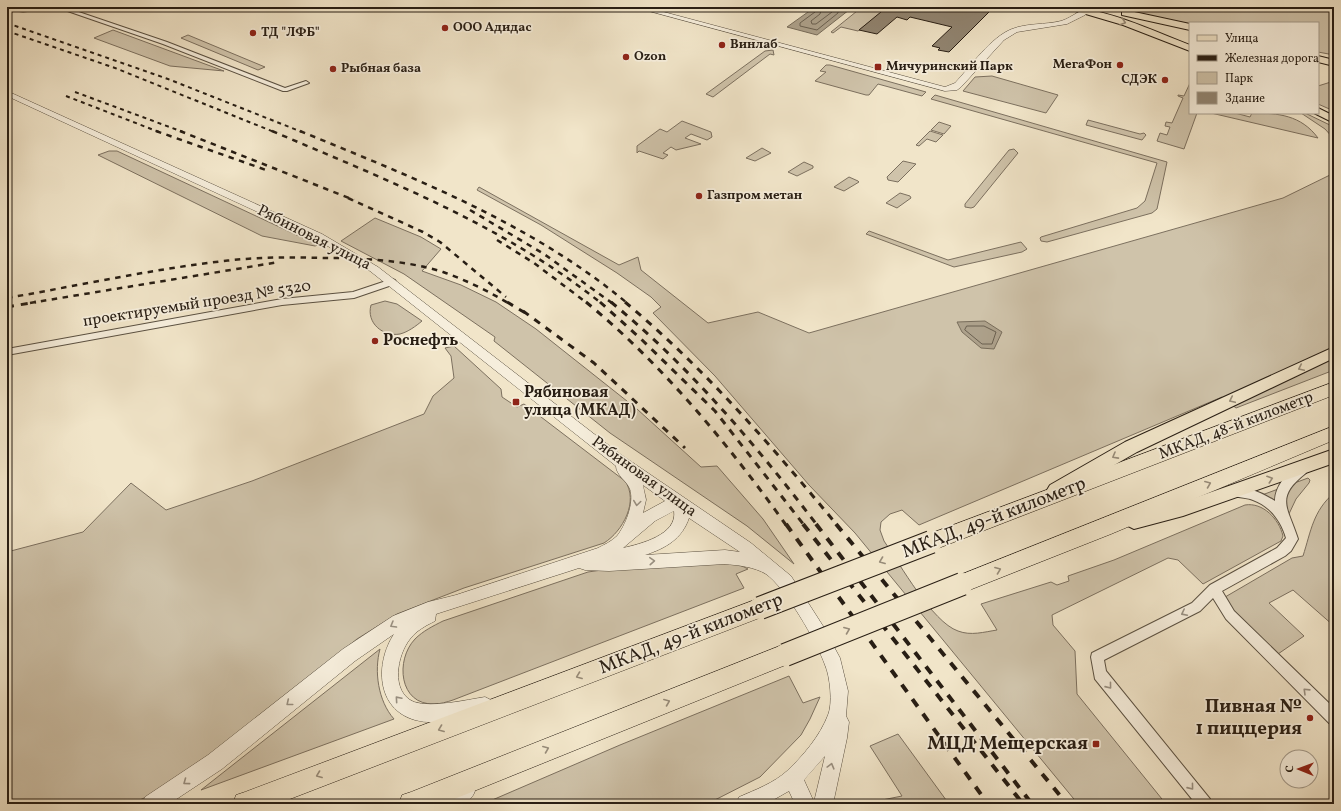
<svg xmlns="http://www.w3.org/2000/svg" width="1341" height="811" viewBox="0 0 1341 811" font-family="Vollkorn,serif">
	<rect width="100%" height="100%" fill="#f1e5c9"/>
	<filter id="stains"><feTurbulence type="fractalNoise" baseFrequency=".005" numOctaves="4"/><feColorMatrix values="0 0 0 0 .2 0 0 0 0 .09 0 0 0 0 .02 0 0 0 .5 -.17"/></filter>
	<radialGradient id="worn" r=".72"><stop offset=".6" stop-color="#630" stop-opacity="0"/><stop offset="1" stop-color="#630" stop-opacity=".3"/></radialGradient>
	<path fill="#cfc3aa" stroke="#7c705f" d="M 862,7 L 883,11 L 858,31 L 841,27 L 833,33 L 831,32 Z
		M 1108,7 L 1334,7 L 1334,55 L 1318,52 L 1318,23 L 1190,24 Z
		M 113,30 L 224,71 L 170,66 L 94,38 Z
		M 188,35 L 265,67 L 258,70 L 181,38 Z
		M 773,50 L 774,55 L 770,54 L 713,97 L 706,94 L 765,51 Z
		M 826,65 L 830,65 L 926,92 L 922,96 L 878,84 L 869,95 L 866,95 L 815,81 L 826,72 L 820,71 Z
		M 992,76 L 1058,95 L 1046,113 L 963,91 L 975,77 Z
		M 1334,81 L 1334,111 L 1318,104 L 1318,86 Z
		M 1190,83 L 1190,113 L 1197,113 L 1184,149 L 1157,141 L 1160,133 L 1167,135 L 1170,127 L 1165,126 L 1166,122 L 1172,123 L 1183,98 L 1178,96 L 1178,95 L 1184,96 Z
		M 935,95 L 1167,162 L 1157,209 L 1152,213 L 1047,242 L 1041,241 L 1040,238 L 1041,237 L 1137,208 L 1145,201 L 1157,163 L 931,99 Z
		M 1211,113 L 1235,113 L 1250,117 L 1252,113 C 1278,113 1301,115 1318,138 Z
		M 1301,113 L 1305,113 L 1334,127 L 1334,139 L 1325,129 Z
		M 1088,120 L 1140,134 L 1144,133 L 1146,135 L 1142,140 L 1086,125 Z
		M 682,121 L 711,132 L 712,137 L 707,140 L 691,134 L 685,138 L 701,144 L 676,150 L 671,147 L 663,153 L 668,155 L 663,159 L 639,151 L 637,153 L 637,146 L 660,129 L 667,132 Z
		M 939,122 L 951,126 L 944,134 L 931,130 Z
		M 930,131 L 943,135 L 936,142 L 927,139 L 919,146 L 916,145 Z
		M 762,148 L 771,153 L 755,161 L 746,158 Z
		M 1014,149 L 1018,153 L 974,207 L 971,208 L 965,207 L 965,204 L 1009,150 Z
		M 109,151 L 117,151 L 318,245 L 315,246 L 262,236 L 98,155 Z
		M 903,161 L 916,164 L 898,182 L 888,180 L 887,177 Z
		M 804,162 L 813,166 L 813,168 L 797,176 L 788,172 Z
		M 1334,169 L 1334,370 L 1236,408 L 1222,397 L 919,525 L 902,510 L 890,514 L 881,522 L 880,530 L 884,541 C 900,564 932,622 958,631 C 971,636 984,632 997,630 L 981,604 L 1051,582 L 1057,585 L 1069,581 L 1068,576 L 1114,560 L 1245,505 C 1263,502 1279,519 1283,536 L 1281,541 L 1203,584 L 1178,560 L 1168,558 L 1052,615 L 1053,625 L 1075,651 L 1077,694 L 1166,804 L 1078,804 L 855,533 L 809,485 L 715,376 L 653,313 L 661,307 L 651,297 L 617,273 L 541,225 L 477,190 L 479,187 L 619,265 L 638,257 L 641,270 L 708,323 L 758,312 L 809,333 L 1283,198 L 1330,175 Z
		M 849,177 L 858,181 L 859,182 L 844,191 L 834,187 Z
		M 900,193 L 910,196 L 911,198 L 897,208 L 886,203 Z
		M 375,218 L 421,237 L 441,249 L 422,271 L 461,285 L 496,302 L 536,329 L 637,409 L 701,467 L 717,466 L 763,519 L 794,564 L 747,526 L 610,433 L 494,341 L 495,337 L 404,274 L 341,241 Z
		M 869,231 L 948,260 L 1021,242 L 1027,249 L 1022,252 L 954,267 L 866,234 Z
		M 385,301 L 397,304 L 422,321 C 416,326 408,332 400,334 C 383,337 366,323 371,305 Z
		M 454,346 L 501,389 L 502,397 L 517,407 L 524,404 L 625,481 C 639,501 623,531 604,543 L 464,588 L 397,614 L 357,639 L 219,750 L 155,793 L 131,804 L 7,804 L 7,552 L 83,532 L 131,483 L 166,510 L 252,481 L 424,414 L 433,396 L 454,378 L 451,356 L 445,348 Z
		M 1308,478 L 1310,480 L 1309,483 L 1296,499 L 1288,516 L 1262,495 Z
		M 1334,493 L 1334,626 L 1293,590 L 1269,603 L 1304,636 L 1278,654 L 1220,600 L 1292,558 L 1303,556 C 1311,531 1313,511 1334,493 Z
		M 728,562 L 740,565 L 748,569 L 736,574 L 744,588 L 453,700 C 447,702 440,704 434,704 C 399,705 395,660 415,639 C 423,631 433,626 443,621 L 588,572 L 609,569 Z
		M 380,649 C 374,671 378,701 394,719 L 201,790 Z
		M 789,676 L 803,703 L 820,697 L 810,719 L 801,735 L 760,777 L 707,804 L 483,804 L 620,745 Z
		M 898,734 L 949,804 L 862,804 L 902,796 L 870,746 Z"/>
	<path fill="#ada18b" stroke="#786d5b" d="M 815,7 L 835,7 L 849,10 L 817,35 L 787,27 Z
		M 985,321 L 1002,332 L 994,349 L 981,348 L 962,332 L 957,322 Z"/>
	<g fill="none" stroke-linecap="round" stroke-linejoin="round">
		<path stroke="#6a6050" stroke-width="1" d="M 817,7 L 815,12 L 800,23 L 800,26 L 817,30 L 838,13 L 838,7
			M 822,7 L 820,14 L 811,21 L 812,24 L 816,24 L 832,12 L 833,7
			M 967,326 L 984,326 L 996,332 L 992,344 L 982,344 L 965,330 Z"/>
	</g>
	<path fill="#918572" stroke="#281e14" d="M 887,7 L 972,7 L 990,11 L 949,52 L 938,50 L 940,48 L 932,46 L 952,27 L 910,17 L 907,20 L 897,17 L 877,34 L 859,30 Z"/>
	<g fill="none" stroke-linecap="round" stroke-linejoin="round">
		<defs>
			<path id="minor" d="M 56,7 L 64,7 L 167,42 L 285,88 L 306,81 L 309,83 L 287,91 L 283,91 L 163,44 Z
				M 392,279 L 395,280 L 396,282 L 395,284 L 354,298 L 282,305 L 7,355 L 7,349 L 282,299 L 353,292 Z
				M 1302,466 L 1306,467 L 1307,470 L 1306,473 C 1274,498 1288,507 1298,539 L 1291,551 L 1285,556 L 1222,591 L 1234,611 L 1334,708 L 1334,725 L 1329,723 L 1226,619 L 1213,598 L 1200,611 L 1104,660 L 1106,671 L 1210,799 L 1212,804 L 1196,804 L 1095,679 L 1091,657 L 1092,653 L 1192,603 L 1210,585 L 1277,548 L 1286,538 C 1281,521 1270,506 1253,500 C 1246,497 1238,498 1231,495 L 1229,492 L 1231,489 C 1245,484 1264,494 1275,501 C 1275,486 1288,470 1302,466 Z"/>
			<path id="tertiary" d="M 7,7 L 54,7 L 51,9 L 23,12 L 7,10 Z
				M 634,7 L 645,7 L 945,87 L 955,83 C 971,66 991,37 1012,29 C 1027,23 1045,25 1061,21 C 1072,18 1082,7 1093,7 L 1085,15 L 1067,24 L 1017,32 L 1004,40 L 961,87 L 957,90 L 945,91 Z
				M 7,91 L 322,234 L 378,267 L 620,454 L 751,543 L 791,576 L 823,626 L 840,658 L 848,691 L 846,716 L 849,722 L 847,738 L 833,804 L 795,804 L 789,791 L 766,804 L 736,804 L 739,797 C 755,790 774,783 787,771 C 803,756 820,736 828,715 C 833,704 830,676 825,665 C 817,642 785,587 766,574 C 755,567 737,565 725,564 L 609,571 L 585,570 L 579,568 L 436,614 L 435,621 C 425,626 416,631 410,639 C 397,655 390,692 414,702 C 432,708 466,700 485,697 L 491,700 L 494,706 L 491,712 L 485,715 C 464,718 436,726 415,720 C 376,709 375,663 394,634 L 355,661 L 222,769 L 169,804 L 142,804 L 145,797 L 208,755 L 343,649 L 393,616 L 428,602 L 456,595 L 598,548 C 604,545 612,541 617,536 C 625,526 635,503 630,489 C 627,481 616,475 616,466 L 370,271 L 314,238 L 7,96 ZM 643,485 L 665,501 L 643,513 L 646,500 ZM 674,511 C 678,535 640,544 623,548 L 655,521 ZM 689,518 L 740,552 L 725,550 L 645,555 C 666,548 682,539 689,518 ZM 825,756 L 814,802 L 804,780 Z
				M 466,782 L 473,784 L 475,791 C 469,808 452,804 436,804 L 439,797 Z"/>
			<path id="primary" d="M 1062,7 C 1104,7 1151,30 1190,45 L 1190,51 L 1123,25 Z
				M 1125,10 L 1190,24 L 1190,30 L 1122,15 L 1122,11 Z
				M 1318,56 L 1334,60 L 1334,66 L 1318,62 Z
				M 1318,108 L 1334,116 L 1334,123 L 1314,113 L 1318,113 Z
				M 1334,347 L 1334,358 L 1137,452 L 1062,495 L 1056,497 L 1050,495 L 1047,490 L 1050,485 L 1125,442 Z
				M 1334,449 L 1334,463 L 1183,516 L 1134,529 L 1128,526 L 1125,521 L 1128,516 L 1134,513 L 1183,502 Z"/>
			<path id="trunk" d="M 1334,382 L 1334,395 L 931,551 L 924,548 L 921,542 L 924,536 Z
				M 1334,426 L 1334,440 L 1111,534 L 962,593 L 955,591 L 952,584 L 955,577 Z
				M 760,598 L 767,601 L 771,608 L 767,615 L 277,804 L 233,804 L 236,795 L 245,792 Z
				M 785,644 L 793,648 L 796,655 L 793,662 L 442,804 L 399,804 L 402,795 L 411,792 Z"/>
		</defs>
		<use href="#minor" stroke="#5a5041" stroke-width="2"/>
		<use href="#tertiary" stroke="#5a5041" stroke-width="1"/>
		<use href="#primary" stroke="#281e14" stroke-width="2"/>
		<use href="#trunk" stroke="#281e14" stroke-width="1"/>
		<use href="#minor" fill="#f6eedc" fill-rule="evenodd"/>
		<use href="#tertiary" fill="#f6eedc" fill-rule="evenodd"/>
		<use href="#primary" fill="#f1e5c9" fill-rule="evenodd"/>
		<use href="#trunk" fill="#f1e5c9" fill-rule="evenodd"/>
		<path stroke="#281e14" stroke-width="2" stroke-dasharray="4 4" stroke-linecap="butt" d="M 7,23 L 168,79 L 302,132
			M 7,31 L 115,68 L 274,132
			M 75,92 L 183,132
			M 66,96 L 159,132"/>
		<path stroke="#281e14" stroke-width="2.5" stroke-dasharray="5.5 5.5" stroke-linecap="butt" d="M 156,131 L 266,170
			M 180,131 L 354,200
			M 272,131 C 387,180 503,225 601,303
			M 300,131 C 414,178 531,223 627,303
			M 348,198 L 423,232 L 440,242 L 506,297
			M 470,210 L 544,254 L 612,303
			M 497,240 L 534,263 L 587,303
			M 7,298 C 82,285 157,268 233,260 C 263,257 293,257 324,258 C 363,258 405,260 443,272 C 466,280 488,291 508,303
			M 30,303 L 279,262"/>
		<path stroke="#281e14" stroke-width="3" stroke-dasharray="7 7" stroke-linecap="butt" d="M 507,302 L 527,314
			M 586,302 C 664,366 728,444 786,525
			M 600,302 L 640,338 L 715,411 L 804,525
			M 611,302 C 690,367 755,444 817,525
			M 625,302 C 704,368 771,445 837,525
			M 7,307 L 36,302
			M 523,311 L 594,363 L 685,448"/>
		<path stroke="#281e14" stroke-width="4" stroke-dasharray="9 9" stroke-linecap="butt" d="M 786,524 L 988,804
			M 803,524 L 1023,804
			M 816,524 L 1032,804
			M 836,524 L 1067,804"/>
		<defs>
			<path id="secondary-bridge" d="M 7,9 L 12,7"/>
			<path id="trunk-bridge" d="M 760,608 L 931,542
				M 785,655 L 962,584"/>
		</defs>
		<use href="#secondary-bridge" stroke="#281e14" stroke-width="10" stroke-linecap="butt"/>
		<use href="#trunk-bridge" stroke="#281e14" stroke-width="24" stroke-linecap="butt"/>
		<use href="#secondary-bridge" stroke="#f6eedc" stroke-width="9"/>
		<use href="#trunk-bridge" stroke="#f1e5c9" stroke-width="22"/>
	</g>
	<defs><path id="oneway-chevron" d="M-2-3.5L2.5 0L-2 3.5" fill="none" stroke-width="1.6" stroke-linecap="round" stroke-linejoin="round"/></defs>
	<g stroke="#978b78">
		<use href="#oneway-chevron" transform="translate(1123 22) rotate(18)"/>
		<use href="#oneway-chevron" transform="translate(1301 368) rotate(155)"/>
		<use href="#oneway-chevron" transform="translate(1232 400) rotate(155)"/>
		<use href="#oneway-chevron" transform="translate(1115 456) rotate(151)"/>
		<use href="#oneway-chevron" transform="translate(1270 479) rotate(-19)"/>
		<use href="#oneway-chevron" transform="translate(1208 484) rotate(-22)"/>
		<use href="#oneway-chevron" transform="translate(882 561) rotate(159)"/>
		<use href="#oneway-chevron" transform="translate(998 570) rotate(-21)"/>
		<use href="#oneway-chevron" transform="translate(847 630) rotate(-22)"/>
		<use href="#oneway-chevron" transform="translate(579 676) rotate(159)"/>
		<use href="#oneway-chevron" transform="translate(667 702) rotate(-22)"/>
		<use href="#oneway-chevron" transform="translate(441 729) rotate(159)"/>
		<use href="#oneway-chevron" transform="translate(546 749) rotate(-22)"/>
		<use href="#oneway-chevron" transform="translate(319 775) rotate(159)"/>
	</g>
	<g stroke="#999082">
		<use href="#oneway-chevron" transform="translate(637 503) rotate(98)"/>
		<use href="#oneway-chevron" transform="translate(652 561) rotate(-4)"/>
		<use href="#oneway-chevron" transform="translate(1184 613) rotate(153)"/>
		<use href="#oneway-chevron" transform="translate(393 625) rotate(150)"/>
		<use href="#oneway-chevron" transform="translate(1109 686) rotate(51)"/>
		<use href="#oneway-chevron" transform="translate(1306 691) rotate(-136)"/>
		<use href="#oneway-chevron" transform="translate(398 699) rotate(-131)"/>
		<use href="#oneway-chevron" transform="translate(289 703) rotate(141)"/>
		<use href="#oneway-chevron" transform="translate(831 766) rotate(-75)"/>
		<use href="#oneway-chevron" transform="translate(186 782) rotate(144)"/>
		<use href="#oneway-chevron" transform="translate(1191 787) rotate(51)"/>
	</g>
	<g fill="#8f2418" stroke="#f6eedc" stroke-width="1.5">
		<circle cx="445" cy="28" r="4"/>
		<circle cx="253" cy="33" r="4"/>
		<circle cx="722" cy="45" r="4"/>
		<circle cx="626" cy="57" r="4"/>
		<circle cx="1120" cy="65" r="4"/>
		<rect x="874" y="63" width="8" height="8" rx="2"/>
		<circle cx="333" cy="69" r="4"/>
		<circle cx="1165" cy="80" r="4"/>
		<circle cx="699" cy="196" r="4"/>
		<circle cx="375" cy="341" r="4"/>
		<rect x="512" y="398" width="8" height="8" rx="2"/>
		<circle cx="1310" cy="718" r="4"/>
		<rect x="1092" y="740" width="8" height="8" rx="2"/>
	</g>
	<g text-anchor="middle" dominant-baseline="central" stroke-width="3.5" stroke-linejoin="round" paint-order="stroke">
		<g font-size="13" font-weight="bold" fill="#281e14" stroke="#f6eedc" text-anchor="start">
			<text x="453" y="28">ООО Адидас</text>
			<text x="261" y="33">ТД "ЛФБ"</text>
			<text x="730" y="45">Винлаб</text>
			<text x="634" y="57">Ozon</text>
			<text x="1112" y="65" text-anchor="end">МегаФон</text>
			<text x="886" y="67">Мичуринский Парк</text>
			<text x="341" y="69">Рыбная база</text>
			<text x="1157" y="80" text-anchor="end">СДЭК</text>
			<text x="707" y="196">Газпром метан</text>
		</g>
		<g font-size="16" fill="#281e14" stroke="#f6eedc">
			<text transform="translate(314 238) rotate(27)">Рябиновая улица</text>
			<text transform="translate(197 304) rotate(-9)">проектируемый проезд № 5320</text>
			<text transform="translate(1236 426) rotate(-21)">МКАД, 48-й километр</text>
			<text transform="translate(644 477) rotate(36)">Рябиновая улица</text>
		</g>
		<g font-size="16" font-weight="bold" fill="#281e14" stroke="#f6eedc" text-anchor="start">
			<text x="383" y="341">Роснефть</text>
			<text x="524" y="393">Рябиновая<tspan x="524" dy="18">улица (МКАД)</tspan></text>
		</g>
		<g font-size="19" fill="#281e14" stroke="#f6eedc">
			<text transform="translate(994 518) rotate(-21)">МКАД, 49-й километр</text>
			<text transform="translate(691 634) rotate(-21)">МКАД, 49-й километр</text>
		</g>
		<g font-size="19" font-weight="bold" fill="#281e14" stroke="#f6eedc" text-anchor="end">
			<text x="1302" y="707">Пивная №<tspan x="1302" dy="22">1 пиццерия</tspan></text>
			<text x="1088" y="744">МЦД Мещерская</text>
		</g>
	</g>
	<rect width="1341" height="811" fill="none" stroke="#f1e5c9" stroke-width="24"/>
	<rect x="8" y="8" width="1325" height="795" fill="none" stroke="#281e14" stroke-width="2"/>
	<rect x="12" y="12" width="1317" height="787" fill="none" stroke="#281e14"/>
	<rect x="1189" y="22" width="130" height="92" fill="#f6eedc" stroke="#a49b8c"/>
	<rect x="1197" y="35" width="20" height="6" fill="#f1e5c9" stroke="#a49b8c"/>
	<text x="1225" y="42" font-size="12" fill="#281e14">Улица</text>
	<rect x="1197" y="55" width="20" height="6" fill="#281e14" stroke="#a49b8c"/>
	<text x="1225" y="62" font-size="12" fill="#281e14">Железная дорога</text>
	<rect x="1197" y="72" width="20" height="12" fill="#cfc3aa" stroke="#a49b8c"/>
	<text x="1225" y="82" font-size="12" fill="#281e14">Парк</text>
	<rect x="1197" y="92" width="20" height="12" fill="#918572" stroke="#a49b8c"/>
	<text x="1225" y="102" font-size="12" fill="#281e14">Здание</text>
	<g transform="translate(1299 769) rotate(271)"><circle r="19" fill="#f6eedc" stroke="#a49b8c"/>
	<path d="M0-3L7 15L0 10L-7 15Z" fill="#8f2418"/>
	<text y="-6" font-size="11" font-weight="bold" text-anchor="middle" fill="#281e14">С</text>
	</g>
	<rect width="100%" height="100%" filter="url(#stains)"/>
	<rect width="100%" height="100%" fill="url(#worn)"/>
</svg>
